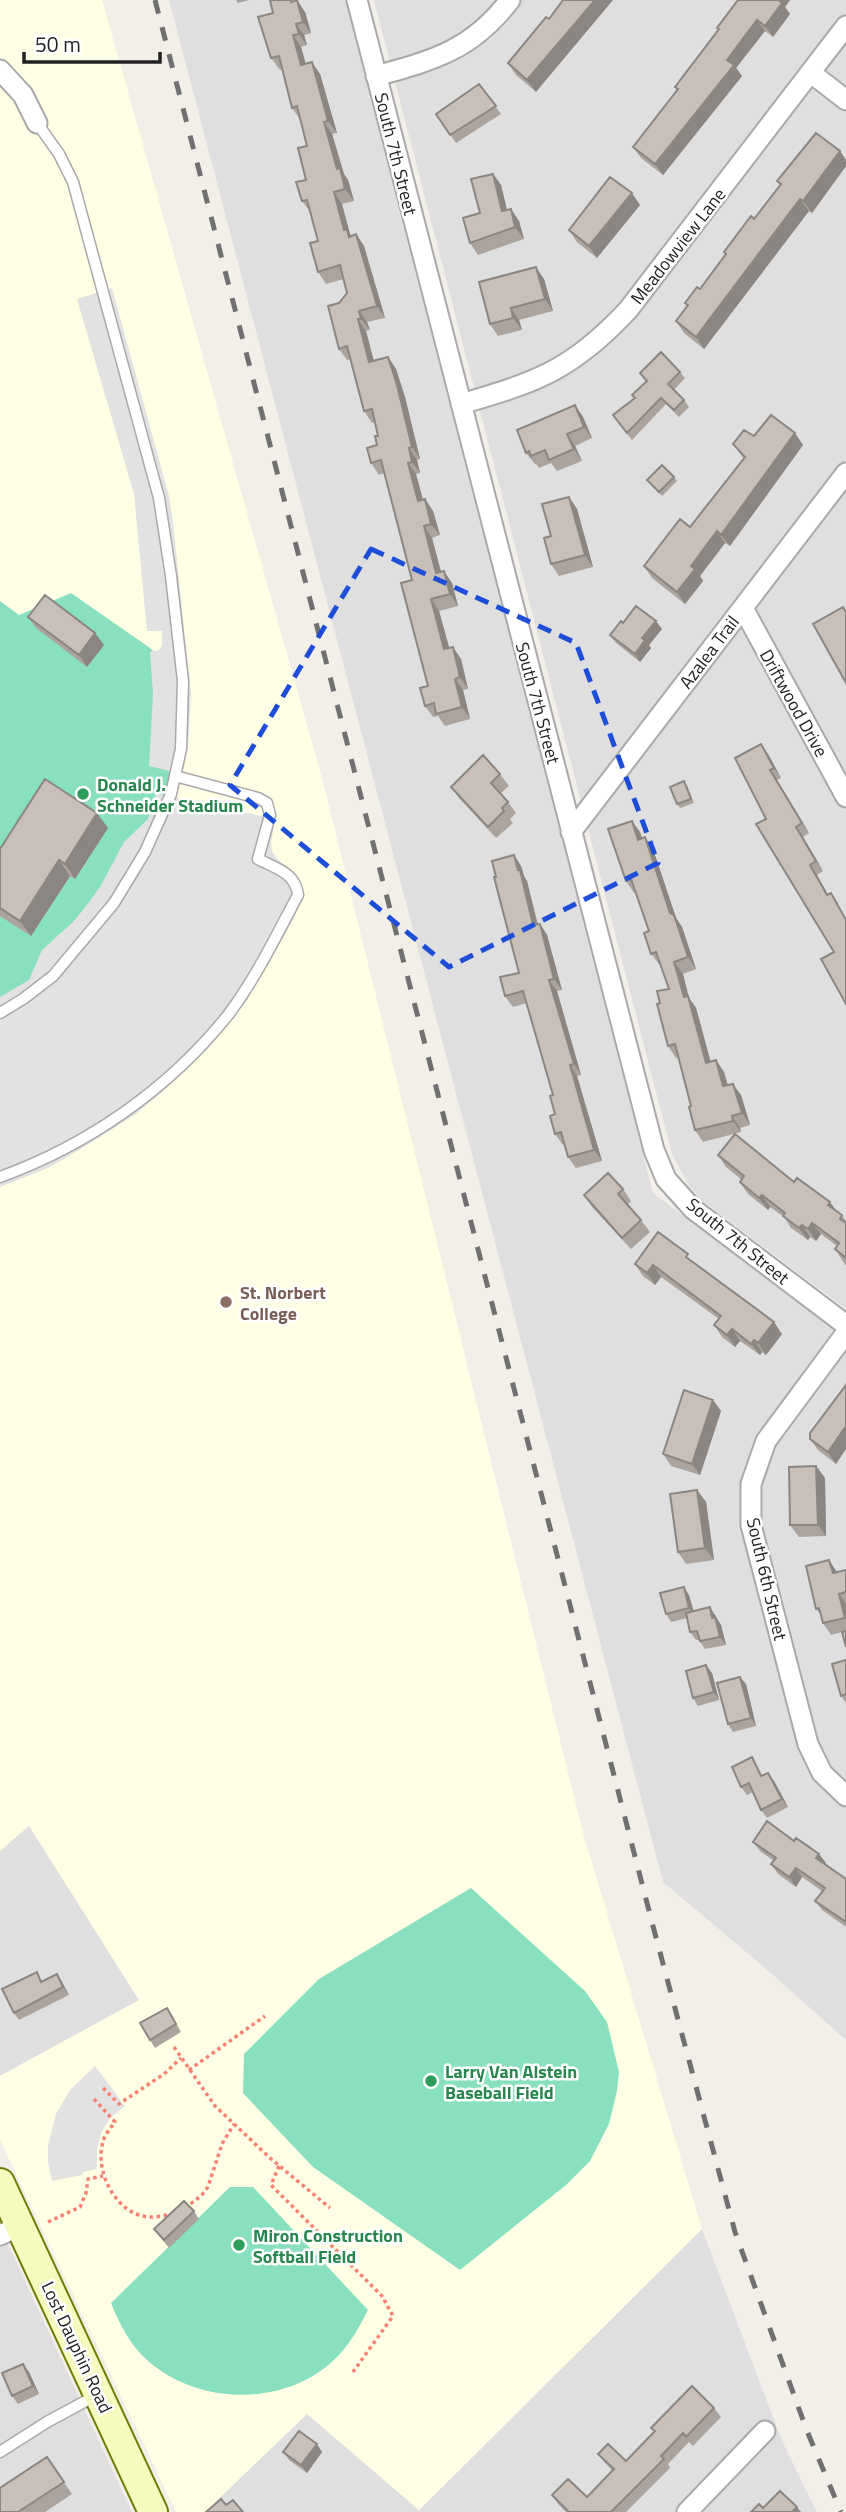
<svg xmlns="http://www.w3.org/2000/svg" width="846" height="2512" viewBox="0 0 846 2512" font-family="'Titillium Web',sans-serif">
	<rect width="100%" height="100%" fill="#f2efe9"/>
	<path fill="#e0dfdf" d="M 169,0 L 345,0 L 653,1193 L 846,1336 L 846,2040 L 764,1967 L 663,1882 Z
		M 374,0 L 846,0 L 846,1309 L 700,1199 L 688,1184 L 672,1154 Z
		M 29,1825 L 139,2000 L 0,2076 L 0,1851 Z
		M 0,2227 L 132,2512 L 0,2512 Z
		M 702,2229 L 782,2441 L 817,2512 L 205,2512 L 307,2413 L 419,2510 Z"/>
	<path fill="#ffffe5" d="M 0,0 L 102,0 L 322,778 L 583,1833 L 702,2229 L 419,2510 L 307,2414 L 205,2512 L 176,2512 L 0,2140 L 0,2076 L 139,2000 L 29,1826 L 0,1851 Z"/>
	<path fill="#88e0be" d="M 71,593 L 150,648 L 183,681 L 181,749 L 151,838 L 105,916 L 0,1010 L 0,601 L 19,615 Z
		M 471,1888 L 585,1991 L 607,2022 L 619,2072 L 617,2091 L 609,2124 L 590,2161 L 566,2185 L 460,2270 L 313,2167 L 243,2093 L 244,2054 L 319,1979 Z
		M 230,2187 L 253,2187 L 368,2310 C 360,2326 351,2342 339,2355 C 290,2407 201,2407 148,2361 C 130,2345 120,2325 111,2303 Z"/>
	<path fill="#e2e2e2" d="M 112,288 L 169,496 L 173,522 L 191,694 L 188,747 L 182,774 L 149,766 L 153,694 L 150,652 L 159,650 L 162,646 L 162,631 L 147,631 L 134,494 L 77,299 Z
		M 156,793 L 275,819 L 271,843 L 272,851 L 277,859 L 296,873 L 303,891 L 296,914 L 248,999 L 228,1024 L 163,1091 L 136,1114 L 86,1146 L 48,1168 L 0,1187 L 0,997 L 29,980 L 42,950 L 73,922 L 87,905 L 100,887 L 124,842 L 148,819 Z
		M 95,2066 L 125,2106 L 110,2118 L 102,2131 L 97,2148 L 97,2169 L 83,2172 L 82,2175 L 52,2181 L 48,2162 L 48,2146 L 56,2114 L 70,2090 Z"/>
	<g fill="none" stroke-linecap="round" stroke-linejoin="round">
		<defs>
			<path id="lane" d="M 0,1013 L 23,999 L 53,976 L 114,903 L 145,852 L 171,794 L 181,749 L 183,681 L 171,576 L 159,498 L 73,182 L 59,154 L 37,123
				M 0,1177 C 88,1145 169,1089 228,1015 C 256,978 276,936 298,895 C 296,873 275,868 258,859 L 270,815 L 267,803 L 258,798 L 175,776
				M 0,2452 L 47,2422 L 95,2396"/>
			<path id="street" d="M 357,0 L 654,1150 L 666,1179 L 693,1209 L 846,1325
				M 0,70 L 23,95 L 37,123
				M 811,73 L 846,100
				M 376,76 C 434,60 472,50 510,0
				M 461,404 C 537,382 572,370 628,310 L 846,26
				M 743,608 L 846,797
				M 571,832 L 846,473
				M 846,1333 L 766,1441 L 751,1484 L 751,1525 L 808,1744 L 822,1773 L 846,1796
				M 0,2235 L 20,2226
				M 687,2512 L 765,2431"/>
			<path id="secondary" d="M 0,2183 L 153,2512"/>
		</defs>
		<use href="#lane" stroke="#a9a9a9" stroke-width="13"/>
		<use href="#street" stroke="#a9a9a9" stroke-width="23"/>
		<use href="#secondary" stroke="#707d05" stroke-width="32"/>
		<path stroke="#fa8072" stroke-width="3.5" stroke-dasharray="3.5 3.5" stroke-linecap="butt" d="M 174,2047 L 215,2106 L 270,2158 L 330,2208
			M 189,2070 L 265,2016
			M 103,2088 L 119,2104 L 164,2074 L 181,2058
			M 94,2099 L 115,2122 C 110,2129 103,2136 102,2146 C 96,2174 117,2215 149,2217 C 156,2217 164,2216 171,2214
			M 279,2166 L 271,2185 L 382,2296 L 393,2316 L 353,2372
			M 185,2208 L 201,2196 L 208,2187 L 222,2144 L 234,2124
			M 48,2222 L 80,2207 L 86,2193 L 88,2179 L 103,2176"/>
		<use href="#lane" stroke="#fff" stroke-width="10"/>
		<use href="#street" stroke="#fff" stroke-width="19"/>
		<use href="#secondary" stroke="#f7fabf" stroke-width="28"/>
		<path stroke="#707070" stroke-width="5" stroke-dasharray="14 14" stroke-linecap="butt" d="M 155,0 L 654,1930 L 735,2232 L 807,2431 L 841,2512"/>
	</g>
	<path fill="#aba49e" d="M 236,0 L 249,0 L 238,3 Z
		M 738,0 L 790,0 L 785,7 L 790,14 L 773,37 L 765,31 L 736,68 L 742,76 L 663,175 L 641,158 L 633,147 L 677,90 L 675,87 L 718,30 L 717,28 Z
		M 305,12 L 311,33 L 304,35 L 307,45 L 301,47 L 306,64 L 320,74 L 337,133 L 332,134 L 344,174 L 348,180 L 354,201 L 342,204 L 350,234 L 351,236 L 356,234 L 364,246 L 385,318 L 367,322 L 370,330 L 366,331 L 374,361 L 388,357 L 396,369 L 405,397 L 420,459 L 417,460 L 420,473 L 416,474 L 423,499 L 425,499 L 433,511 L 440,535 L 432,538 L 441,571 L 452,583 L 458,606 L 439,611 L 449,648 L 461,659 L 468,689 L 463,690 L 470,719 L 445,726 L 438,716 L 433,717 L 425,706 L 428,686 L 412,580 L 385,473 L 379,475 L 371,463 L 377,445 L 378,436 L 375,422 L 372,423 L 364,411 L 351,359 L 347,360 L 339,349 L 339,303 L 347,293 L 344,279 L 326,284 L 318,272 L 318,241 L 311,213 L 302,201 L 306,180 L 307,146 L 300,119 L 292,108 L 282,69 L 280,70 L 271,58 L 273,13 Z
		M 549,19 L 536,92 L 516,75 L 508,63 Z
		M 479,84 L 501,114 L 456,143 L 436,114 Z
		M 840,151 L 846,160 L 846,166 L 812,213 L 809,211 L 704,349 L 684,333 L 676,321 L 687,306 L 685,303 L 700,289 L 726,255 L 724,252 L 754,219 L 780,185 L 777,181 Z
		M 493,174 L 501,185 L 507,210 L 511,209 L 519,221 L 524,239 L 478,255 L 470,243 Z
		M 640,205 L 597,258 L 577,242 L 569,230 Z
		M 544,279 L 553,311 L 519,320 L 522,330 L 498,336 L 490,324 Z
		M 680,372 L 685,378 L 674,390 L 684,400 L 689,407 L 679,417 L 666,404 L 632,440 L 613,415 L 635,398 L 632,395 L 646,382 L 640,373 Z
		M 575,405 L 583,417 L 592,438 L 575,446 L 582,461 L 557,471 L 551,463 L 539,468 L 536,464 L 535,464 L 526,453 Z
		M 754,436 L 803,445 L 730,546 L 725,543 L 700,576 L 703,581 L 685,604 L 652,578 L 644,566 L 690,527 L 744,459 L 733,444 Z
		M 674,477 L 677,481 L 662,496 L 647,480 Z
		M 569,497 L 577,509 L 593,567 L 559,576 L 551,564 L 551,536 Z
		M 28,617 L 104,645 L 87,667 L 36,628 Z
		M 623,623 L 662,629 L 649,645 L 651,648 L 640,662 L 616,643 L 610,635 Z
		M 768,754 L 781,778 L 777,780 L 809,833 L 803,837 L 823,871 L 817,875 L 828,895 L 831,893 L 838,903 L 834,952 L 766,819 Z
		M 500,774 L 509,786 L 500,794 L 508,802 L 516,813 L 510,819 L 513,823 L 496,838 L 459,798 L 451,787 Z
		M 687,785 L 694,803 L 680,808 L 677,804 Z
		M 108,828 L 75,879 L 70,876 L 31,936 L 0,916 L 0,849 Z
		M 640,832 L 642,838 L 653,849 L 676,918 L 682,927 L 696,969 L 683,974 L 689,998 L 696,1008 L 711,1062 L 716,1060 L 724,1072 L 728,1085 L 741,1095 L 750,1125 L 740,1128 L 741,1132 L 703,1142 L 695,1130 L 691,1106 L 678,1057 L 676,1058 L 668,1046 L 660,1003 L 669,989 L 660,965 L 651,954 L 649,931 L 636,892 L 634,893 L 626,881 Z
		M 514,855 L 521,866 L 524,876 L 527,881 L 538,924 L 540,924 L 547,935 L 562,990 L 557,991 L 581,1075 L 577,1076 L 602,1161 L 576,1168 L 568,1157 L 565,1144 L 563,1145 L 555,1134 L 555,1114 L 553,1095 L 527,1003 L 513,1007 L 505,996 L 519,973 L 496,877 Z
		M 718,1155 L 794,1182 L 842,1215 L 846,1221 L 846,1266 L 835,1249 L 837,1246 L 821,1234 L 816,1241 L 810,1237 L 808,1240 L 791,1228 L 784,1217 L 770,1207 L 768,1210 L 748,1194 L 740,1182 L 742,1180 L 726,1167 Z
		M 623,1189 L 631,1201 L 627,1205 L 641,1220 L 650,1232 L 631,1249 L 592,1207 L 584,1195 Z
		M 695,1263 L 782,1334 L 766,1355 L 762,1352 L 760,1355 L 740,1341 L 735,1347 L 722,1337 L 714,1325 L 719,1319 L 661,1277 L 655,1285 L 643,1276 L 635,1264 Z
		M 846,1385 L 836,1464 L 818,1450 L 810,1439 Z
		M 713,1400 L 721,1411 L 700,1475 L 671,1466 L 663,1454 Z
		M 816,1466 L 825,1478 L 826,1536 L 799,1537 L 790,1525 Z
		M 697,1490 L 706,1502 L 714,1560 L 686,1564 L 678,1552 Z
		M 846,1570 L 846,1647 L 842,1632 L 831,1635 L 823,1623 L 821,1615 L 816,1609 L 837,1572 Z
		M 689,1595 L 693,1611 L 716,1615 L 716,1618 L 721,1625 L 726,1645 L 705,1649 L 699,1640 L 696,1640 L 690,1632 L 687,1618 L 671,1622 L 666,1614 Z
		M 846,1660 L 846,1703 L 841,1696 Z
		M 712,1673 L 719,1700 L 698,1706 L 693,1698 Z
		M 746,1684 L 756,1726 L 733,1732 L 728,1724 Z
		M 752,1757 L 762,1775 L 768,1773 L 774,1781 L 788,1807 L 767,1818 L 761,1810 L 753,1792 L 747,1795 L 741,1787 Z
		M 753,1842 L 826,1863 L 825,1864 L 846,1879 L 846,1927 L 822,1910 L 815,1901 L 822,1891 L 802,1877 L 796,1887 L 778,1874 L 771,1864 L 774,1861 L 760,1851 Z
		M 57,1974 L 62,1982 L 69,1995 L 19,2020 L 14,2013 L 42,1981 Z
		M 172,2016 L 181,2032 L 155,2048 L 150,2040 Z
		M 194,2211 L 199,2219 L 169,2248 L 154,2229 Z
		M 29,2372 L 39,2394 L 18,2404 L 12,2396 Z
		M 714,2408 L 721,2417 L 693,2446 L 689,2442 L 668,2464 L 670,2468 L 626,2512 L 566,2512 L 558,2504 L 552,2495 L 587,2497 L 613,2471 L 605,2463 L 598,2454 L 626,2461 L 654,2432 L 651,2428 Z
		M 283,2452 L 322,2452 L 307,2473 L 289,2460 Z
		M 47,2457 L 72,2494 L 45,2512 L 0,2512 Z"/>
	<path fill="#8b8681" d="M 297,0 L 305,12 L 311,33 L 303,22 Z
		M 595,0 L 613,0 L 536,92 L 527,80 Z
		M 777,0 L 790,0 L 785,7 L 790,14 L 773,37 L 765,26 Z
		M 757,20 L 765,31 L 736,68 L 742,76 L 663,175 L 655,164 L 727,60 Z
		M 296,24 L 304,35 L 307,45 L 299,34 Z
		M 293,35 L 301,47 L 309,77 L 301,65 Z
		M 312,62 L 320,74 L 337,133 L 328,121 Z
		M 324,122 L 332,134 L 344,174 L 348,180 L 354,201 L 345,189 L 337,169 Z
		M 840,151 L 846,160 L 846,166 L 812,213 L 803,201 Z
		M 493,174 L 501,185 L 510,223 L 502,211 Z
		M 334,192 L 342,204 L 350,234 L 355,241 L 357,248 L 344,230 Z
		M 632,193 L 640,205 L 597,258 L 589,246 Z
		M 800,199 L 809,211 L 704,349 L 696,337 Z
		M 511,209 L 519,221 L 524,239 L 515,227 Z
		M 356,234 L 364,246 L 385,318 L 377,306 Z
		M 536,267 L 544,279 L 553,311 L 545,299 Z
		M 511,308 L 519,320 L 522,330 L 513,318 Z
		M 359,311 L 367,322 L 370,330 L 361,319 Z
		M 358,319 L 366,331 L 377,374 L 369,362 Z
		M 388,357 L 396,369 L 405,397 L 420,459 L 412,447 Z
		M 575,405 L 583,417 L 592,438 L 584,427 Z
		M 795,433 L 803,445 L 730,546 L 721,535 Z
		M 567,434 L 575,446 L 582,461 L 574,449 Z
		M 409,448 L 417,460 L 420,473 L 412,462 Z
		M 408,463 L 416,474 L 426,513 L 418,501 Z
		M 569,497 L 577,509 L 593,567 L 585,555 Z
		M 425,499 L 433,511 L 440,535 L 431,524 Z
		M 424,526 L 432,538 L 444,584 L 436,573 Z
		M 717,531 L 725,543 L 700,576 L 703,581 L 685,604 L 677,592 L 691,566 Z
		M 444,571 L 452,583 L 458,606 L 450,594 Z
		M 431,599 L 439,611 L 453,661 L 444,649 Z
		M 656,621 L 662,629 L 649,645 L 651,648 L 640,662 L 635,654 L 642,638 Z
		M 95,633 L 104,645 L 87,667 L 79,655 Z
		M 453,647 L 461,659 L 468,689 L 460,677 Z
		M 455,679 L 463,690 L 470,719 L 462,707 Z
		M 761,744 L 768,754 L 781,778 L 774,768 Z
		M 770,770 L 777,780 L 809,833 L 802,823 Z
		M 97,813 L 108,828 L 75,879 L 65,864 Z
		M 632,821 L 640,832 L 646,851 L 638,840 Z
		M 796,827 L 803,837 L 823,871 L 816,861 Z
		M 645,837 L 653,849 L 676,918 L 682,927 L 696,969 L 688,957 L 670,913 Z
		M 514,855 L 521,866 L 524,876 L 527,881 L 540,936 L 533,925 Z
		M 59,860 L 70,876 L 31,936 L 20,921 Z
		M 810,865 L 817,875 L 834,906 L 827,895 Z
		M 540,924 L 547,935 L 562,990 L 554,979 Z
		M 674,962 L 683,974 L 689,998 L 696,1008 L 714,1075 L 706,1063 L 684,997 Z
		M 549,980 L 557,991 L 581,1075 L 574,1064 Z
		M 716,1060 L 724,1072 L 731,1098 L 723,1086 Z
		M 570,1065 L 577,1076 L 602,1161 L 594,1150 Z
		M 733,1084 L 741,1095 L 750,1125 L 742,1113 Z
		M 732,1116 L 740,1128 L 741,1132 L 733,1121 Z
		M 762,1195 L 770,1207 L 768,1210 L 759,1198 Z
		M 830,1202 L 838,1213 L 828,1205 Z
		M 812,1223 L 821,1234 L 816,1241 L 808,1229 Z
		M 802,1225 L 810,1237 L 808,1240 L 799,1228 Z
		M 653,1265 L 661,1277 L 655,1285 L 647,1273 Z
		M 774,1322 L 782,1334 L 766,1355 L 758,1343 Z
		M 732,1329 L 740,1341 L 735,1347 L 727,1335 Z
		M 754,1340 L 762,1352 L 760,1355 L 751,1344 Z
		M 713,1400 L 721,1411 L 700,1475 L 692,1464 Z
		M 846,1426 L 846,1449 L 836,1464 L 828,1452 Z
		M 816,1466 L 825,1478 L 826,1536 L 818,1525 Z
		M 697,1490 L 706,1502 L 714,1560 L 705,1548 Z
		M 829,1560 L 837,1572 L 841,1585 L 833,1573 Z
		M 684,1587 L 689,1595 L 695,1616 L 689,1608 Z
		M 839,1594 L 846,1604 L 846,1619 L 845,1618 Z
		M 710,1607 L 721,1625 L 726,1645 L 720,1637 L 712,1618 Z
		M 706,1665 L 712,1673 L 719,1700 L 714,1692 Z
		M 740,1677 L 746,1684 L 756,1726 L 751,1718 Z
		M 768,1773 L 774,1781 L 788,1807 L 782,1799 Z
		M 819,1854 L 826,1863 L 823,1868 L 816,1858 Z
		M 796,1868 L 802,1877 L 796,1887 L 789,1877 Z
		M 57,1974 L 62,1982 L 69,1995 L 63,1987 Z
		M 23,2364 L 29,2372 L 39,2394 L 33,2386 Z
		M 317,2444 L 322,2452 L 307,2473 L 301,2465 Z
		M 797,2507 L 801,2512 L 792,2512 Z"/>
	<path fill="#c7bfb8" stroke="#8b8681" stroke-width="2" d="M 270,0 L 291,0 L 291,2 L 297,0 L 303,22 L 296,24 L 299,34 L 293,35 L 301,65 L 312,62 L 328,121 L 324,122 L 337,169 L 340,168 L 345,189 L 334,192 L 344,230 L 347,229 L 349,237 L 356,234 L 377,306 L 359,311 L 361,319 L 358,319 L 369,362 L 388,357 L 397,385 L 412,447 L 409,448 L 412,462 L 408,463 L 418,501 L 425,499 L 431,524 L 424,526 L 436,573 L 444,571 L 450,594 L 431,599 L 444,649 L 453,647 L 460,677 L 455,679 L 462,707 L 436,714 L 434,703 L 425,706 L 420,688 L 428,686 L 401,583 L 412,580 L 381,460 L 371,463 L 367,448 L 377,445 L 375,436 L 378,436 L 372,409 L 364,411 L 347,346 L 339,349 L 328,306 L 339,303 L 347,293 L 340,265 L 318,272 L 310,243 L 318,241 L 307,200 L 302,201 L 296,182 L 306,180 L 298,148 L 307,146 L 297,106 L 292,108 L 279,56 L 271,58 L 258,17 L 273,13 Z
		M 563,0 L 595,0 L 527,80 L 508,63 L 546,17 L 549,19 Z
		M 738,0 L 779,0 L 782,3 L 765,26 L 757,20 L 727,60 L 734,65 L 655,164 L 633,147 L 678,89 L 675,87 L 719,29 L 717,28 Z
		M 479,84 L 496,106 L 450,135 L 436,114 Z
		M 816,133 L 840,151 L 803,201 L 800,199 L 696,337 L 676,321 L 688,305 L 685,303 L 697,287 L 700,289 L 726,254 L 724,252 L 751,216 L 754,219 L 781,184 L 777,181 Z
		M 493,174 L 502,211 L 511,209 L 515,227 L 470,243 L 463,218 L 480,213 L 471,179 Z
		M 610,177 L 632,193 L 589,246 L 569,230 Z
		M 536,267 L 545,299 L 511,308 L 513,318 L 490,324 L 479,282 Z
		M 661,352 L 680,372 L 668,384 L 684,400 L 674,410 L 661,398 L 627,433 L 613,415 L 635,398 L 632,395 L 647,381 L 640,373 Z
		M 575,405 L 584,427 L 567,434 L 574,449 L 549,460 L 545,450 L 531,456 L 529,451 L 526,453 L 517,430 Z
		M 771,415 L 795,433 L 721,535 L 717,531 L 691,566 L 695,569 L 677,592 L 644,566 L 680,519 L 690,527 L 745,457 L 733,444 L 744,430 L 754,436 Z
		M 662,465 L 674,477 L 659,492 L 647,480 Z
		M 569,497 L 585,555 L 551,564 L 544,538 L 551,536 L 542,504 Z
		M 45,595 L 95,633 L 79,655 L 28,617 Z
		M 636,606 L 656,621 L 642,638 L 645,640 L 635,654 L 610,635 L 621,621 L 623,623 Z
		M 843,607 L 846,612 L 846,683 L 813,624 Z
		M 761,744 L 774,768 L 770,770 L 802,823 L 796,827 L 816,861 L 810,865 L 827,895 L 831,893 L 846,920 L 846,1004 L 821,959 L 834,952 L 756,824 L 766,819 L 735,758 Z
		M 483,755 L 500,774 L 491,783 L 508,802 L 502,808 L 504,811 L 488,827 L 451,787 Z
		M 45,779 L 97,813 L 65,864 L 59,860 L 20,921 L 0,908 L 0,849 Z
		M 684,781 L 691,799 L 677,804 L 670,787 Z
		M 632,821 L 638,840 L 645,837 L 670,913 L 674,915 L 688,957 L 674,962 L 684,997 L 688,996 L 706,1063 L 716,1060 L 723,1086 L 733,1084 L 742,1113 L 732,1116 L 733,1121 L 695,1130 L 689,1107 L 691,1106 L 675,1044 L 668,1046 L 657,1004 L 660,1003 L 657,991 L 669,989 L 656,952 L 651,954 L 644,933 L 649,931 L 631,879 L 626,881 L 608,829 Z
		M 514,855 L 518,870 L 520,870 L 533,925 L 540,924 L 554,979 L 549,980 L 574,1064 L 570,1065 L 594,1150 L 568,1157 L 561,1132 L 555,1134 L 550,1116 L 555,1114 L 550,1096 L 553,1095 L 523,991 L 505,996 L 500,977 L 519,973 L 494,877 L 496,877 L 492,861 Z
		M 735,1134 L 794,1182 L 797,1178 L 830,1202 L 828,1205 L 842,1215 L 840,1219 L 846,1223 L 846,1258 L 835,1249 L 839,1243 L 812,1223 L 808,1229 L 802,1225 L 799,1228 L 783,1216 L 785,1213 L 762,1195 L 759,1198 L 740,1182 L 744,1176 L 718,1155 Z
		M 608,1173 L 623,1189 L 618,1194 L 641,1220 L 622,1238 L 584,1195 Z
		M 658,1232 L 688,1254 L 686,1257 L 774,1322 L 758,1343 L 754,1340 L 751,1344 L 732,1329 L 727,1335 L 714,1325 L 721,1316 L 653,1265 L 647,1273 L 635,1264 Z
		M 846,1385 L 846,1426 L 828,1452 L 810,1439 L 810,1433 Z
		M 684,1390 L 713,1400 L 692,1464 L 663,1454 Z
		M 816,1466 L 818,1525 L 790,1525 L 789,1467 Z
		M 697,1490 L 705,1548 L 678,1552 L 670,1494 Z
		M 829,1560 L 833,1573 L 846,1570 L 846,1592 L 839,1594 L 845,1618 L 823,1623 L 819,1608 L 816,1609 L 806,1566 Z
		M 684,1587 L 689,1608 L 666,1614 L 660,1593 Z
		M 710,1607 L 712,1618 L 715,1617 L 720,1637 L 700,1641 L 697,1631 L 690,1632 L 686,1613 Z
		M 846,1631 L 846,1647 L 842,1632 Z
		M 846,1660 L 846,1694 L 841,1696 L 832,1664 Z
		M 706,1665 L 714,1692 L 693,1698 L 686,1671 Z
		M 740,1677 L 751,1718 L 728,1724 L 717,1683 Z
		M 752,1757 L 761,1776 L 768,1773 L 782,1799 L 761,1810 L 749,1783 L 741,1787 L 732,1767 Z
		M 767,1821 L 794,1841 L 796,1838 L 819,1854 L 816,1858 L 846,1879 L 846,1922 L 815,1901 L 825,1888 L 796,1868 L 789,1877 L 771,1864 L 776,1858 L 753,1842 Z
		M 37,1972 L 41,1982 L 57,1974 L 63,1987 L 14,2013 L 2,1989 Z
		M 167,2008 L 176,2024 L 150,2040 L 140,2023 Z
		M 184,2201 L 194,2211 L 164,2240 L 154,2229 Z
		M 23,2364 L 33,2386 L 12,2396 L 2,2373 Z
		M 692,2386 L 714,2408 L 686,2437 L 683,2433 L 661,2456 L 664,2459 L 611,2512 L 569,2512 L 552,2495 L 568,2479 L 587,2497 L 614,2469 L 598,2454 L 608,2444 L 626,2461 L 655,2431 L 651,2428 Z
		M 299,2431 L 317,2444 L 301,2465 L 283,2452 Z
		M 47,2457 L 64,2482 L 18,2512 L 0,2512 L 0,2488 Z
		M 780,2491 L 797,2507 L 792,2512 L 751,2512 L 759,2504 L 763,2508 Z
		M 221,2499 L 226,2505 L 233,2500 L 243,2512 L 206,2512 Z"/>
	<path fill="none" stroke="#1d4ed8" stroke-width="5" stroke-dasharray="14 9" stroke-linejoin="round" d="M 371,549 L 576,643 L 658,863 L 449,967 L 230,785 Z"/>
	<g fill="#2e9e5b" stroke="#fff" stroke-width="2.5">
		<circle cx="83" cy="794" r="7"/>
		<circle cx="431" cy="2081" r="7"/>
		<circle cx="239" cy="2245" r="7"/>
	</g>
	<circle fill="#8d6e63" stroke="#fff" stroke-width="2.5" cx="226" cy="1302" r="7"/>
	<g text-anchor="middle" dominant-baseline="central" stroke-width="5" stroke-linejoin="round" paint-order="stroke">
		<g font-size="18" fill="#222" stroke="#fff">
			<text transform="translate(396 154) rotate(76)">South 7th Street</text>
			<text transform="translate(678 246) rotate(-52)">Meadowview Lane</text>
			<text transform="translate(709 652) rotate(-53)">Azalea Trail</text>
			<text transform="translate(538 703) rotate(75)">South 7th Street</text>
			<text transform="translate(794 703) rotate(61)">Driftwood Drive</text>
			<text transform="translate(738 1241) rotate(39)">South 7th Street</text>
			<text transform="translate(767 1579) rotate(77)">South 6th Street</text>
			<text transform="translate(77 2347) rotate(65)">Lost Dauphin Road</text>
		</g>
		<g font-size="18" font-weight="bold" fill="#27864d" stroke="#fff" text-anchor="start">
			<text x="97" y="784">Donald J.<tspan x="97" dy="21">Schneider Stadium</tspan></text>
			<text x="445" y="2071">Larry Van Alstein<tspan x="445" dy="21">Baseball Field</tspan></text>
			<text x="253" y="2235">Miron Construction<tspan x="253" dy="21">Softball Field</tspan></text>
		</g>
		<g font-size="18" font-weight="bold" fill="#785e54" stroke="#fff" text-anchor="start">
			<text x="240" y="1292">St. Norbert<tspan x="240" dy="21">College</tspan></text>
		</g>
	</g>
	<path d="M24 52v10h136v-10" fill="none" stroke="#222222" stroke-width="3.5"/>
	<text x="35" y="52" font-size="21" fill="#222222" stroke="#ffffff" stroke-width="5" paint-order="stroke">50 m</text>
</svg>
